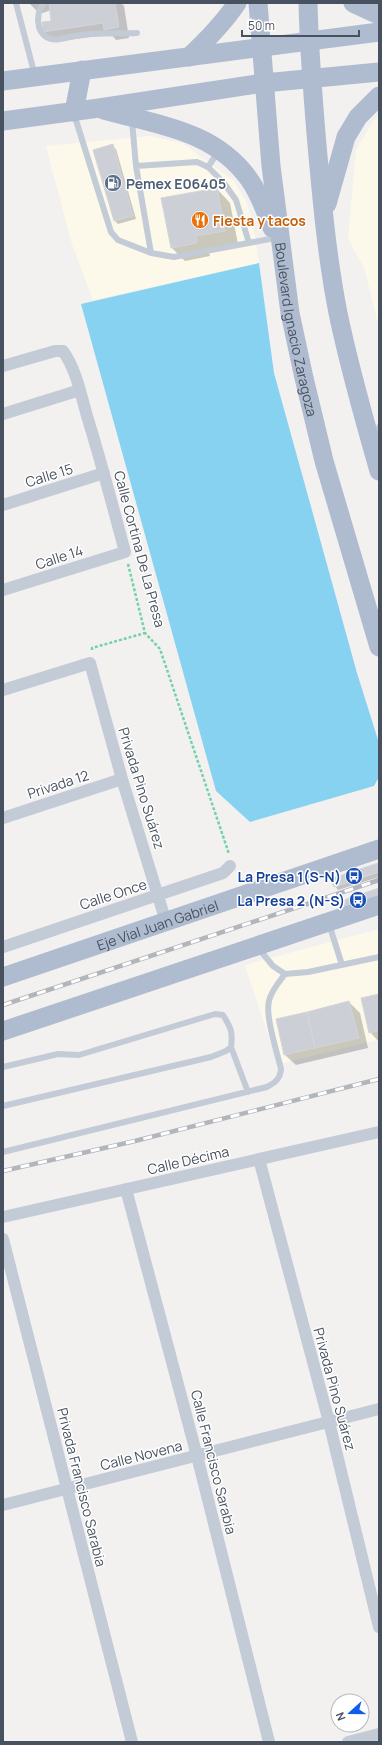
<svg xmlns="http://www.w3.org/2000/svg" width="382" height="1745" viewBox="0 0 382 1745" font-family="Manrope,sans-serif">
	<rect width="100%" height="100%" fill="#f3f0f0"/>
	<path fill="#fdf9ea" d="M 379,117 L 379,327 L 364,268 L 348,239 L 356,150 L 374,120 Z
		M 149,136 L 182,143 L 234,181 L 247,204 L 253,224 L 259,263 L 93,300 L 72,244 L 46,146 Z
		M 379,929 L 379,1040 L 278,1064 L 245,965 Z"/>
	<path fill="#88d2f1" d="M 259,263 L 274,373 L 357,673 L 379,743 L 379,777 L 374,786 L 250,822 L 216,791 L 81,304 Z"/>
	<path fill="#0003" d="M 29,3 L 121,3 L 124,6 L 129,38 L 116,40 L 111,34 L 55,42 L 44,32 L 52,22 L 51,10 L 40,14 Z
		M 112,146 L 116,149 L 136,219 L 118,224 L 115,221 Z
		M 217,189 L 230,203 L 238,244 L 208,249 L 210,256 L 185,261 L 171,247 Z
		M 378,864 L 379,866 L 379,877 L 338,890 L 335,886 Z
		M 379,995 L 379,1042 L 370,1032 Z
		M 349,1002 L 360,1013 L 368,1048 L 296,1065 L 285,1055 Z"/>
	<path fill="#cccfd5" stroke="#d4d5dc" d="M 57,3 L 115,3 L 119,27 L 104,30 L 103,23 L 43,32 L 42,22 L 51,21 L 49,4 Z
		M 113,144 L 133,216 L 114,221 L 93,150 Z
		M 217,188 L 225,231 L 196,236 L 197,243 L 171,248 L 161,198 Z
		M 378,863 L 379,872 L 334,887 L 330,879 Z
		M 379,888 L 379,898 L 341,910 L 338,902 Z
		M 379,994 L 379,1031 L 369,1033 L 361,998 Z
		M 349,1001 L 359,1038 L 315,1048 L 307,1012 Z
		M 307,1012 L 315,1048 L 284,1055 L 276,1019 Z"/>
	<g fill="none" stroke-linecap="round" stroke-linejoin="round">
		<path stroke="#73d2ac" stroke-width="2.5" stroke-dasharray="3 2" stroke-linecap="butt" d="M 128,564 L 145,633 L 160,649 L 229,854
			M 92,650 L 92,648 L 145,633"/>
		<path stroke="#c3cbd6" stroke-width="6" d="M 16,3 L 35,76
			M 44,3 C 36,12 35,32 48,38 C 55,42 67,37 75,36 C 96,32 116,34 137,33
			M 74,114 L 111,232 L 118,240 L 151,253 L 174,257 L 275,238
			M 132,121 L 136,166 L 197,162 L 208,167 L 224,183 L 236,200 L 249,243
			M 136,166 L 151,253
			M 208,167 L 218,152
			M 374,437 L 379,427
			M 329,924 L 342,965
			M 259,949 L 273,966 L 285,974 L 308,972 L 379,957
			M 231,1047 L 248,1092
			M 3,1067 L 58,1054 L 79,1055 L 215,1014 L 223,1015 C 231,1028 233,1032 231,1047 L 226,1051 L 211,1057 L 3,1106
			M 3,1152 L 267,1087 C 276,1082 280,1079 281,1069 C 277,1052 265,1016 269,1001 C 271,991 279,982 285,974"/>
		<path stroke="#c3cbd6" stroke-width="12" d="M 3,366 L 55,351 L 63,351 C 76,369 81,395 87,416 C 101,461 113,507 125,552 L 3,590
			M 3,414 L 80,390
			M 3,505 L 104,473
			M 3,690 L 90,663 L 122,779 L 166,922
			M 3,818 L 122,779
			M 3,947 L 223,873 L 230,866
			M 259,1159 L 329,1422 L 379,1627
			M 126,1189 L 197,1456 L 269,1742
			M 3,1217 L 379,1132
			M 3,1239 L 132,1742
			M 3,1505 L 379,1409
			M 348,1742 L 379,1734"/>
		<g stroke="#afbcd0" stroke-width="19">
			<path id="s1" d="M 258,3 L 271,166 L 290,313 L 304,378 L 324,461 L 379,647"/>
			<path d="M 308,3 C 309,50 313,98 317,145 C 322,201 327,257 338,313 C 349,366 364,419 379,471"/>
			<path d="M 353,3 L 379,15"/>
			<path d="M 189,57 C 207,40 223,24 237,3"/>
			<path d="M 3,81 L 379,32"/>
			<path d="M 104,110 C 157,125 214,130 249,179 C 260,194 265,211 272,228"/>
			<path d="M 74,112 L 82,70"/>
			<path d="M 3,121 L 99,108 L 264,83 L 379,72"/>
			<path d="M 327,204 L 346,137 L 358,117 L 379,96"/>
			<path id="s2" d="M 3,977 L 379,849"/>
			<path d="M 3,1031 L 379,905"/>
		</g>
		<defs>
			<path id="rail" d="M 3,1005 L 379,880
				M 3,1171 L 135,1141 L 379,1079"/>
		</defs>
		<use href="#rail" stroke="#b2b5bb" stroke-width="4.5"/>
		<use href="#rail" stroke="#fff" stroke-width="3" stroke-dasharray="9" stroke-linecap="butt"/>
	</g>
	<defs>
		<symbol id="fuel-disc" viewBox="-11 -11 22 22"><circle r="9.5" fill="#5c6f8a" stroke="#fff"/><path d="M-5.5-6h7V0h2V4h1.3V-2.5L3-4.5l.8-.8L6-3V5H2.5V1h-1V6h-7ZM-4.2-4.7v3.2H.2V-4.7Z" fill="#fff"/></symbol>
		<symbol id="restaurant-disc" viewBox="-11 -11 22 22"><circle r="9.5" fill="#e8710a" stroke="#fff"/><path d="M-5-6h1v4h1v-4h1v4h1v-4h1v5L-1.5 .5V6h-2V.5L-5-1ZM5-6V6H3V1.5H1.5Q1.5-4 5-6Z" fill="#fff"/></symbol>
		<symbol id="bus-disc" viewBox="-11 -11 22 22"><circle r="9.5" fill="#1a4fb4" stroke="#fff"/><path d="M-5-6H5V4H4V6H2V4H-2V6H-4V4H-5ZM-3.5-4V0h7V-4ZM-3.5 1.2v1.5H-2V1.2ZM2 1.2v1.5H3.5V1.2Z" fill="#fff"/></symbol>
	</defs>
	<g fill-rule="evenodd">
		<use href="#fuel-disc" x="103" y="173" width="20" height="20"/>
		<use href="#restaurant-disc" x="190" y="210" width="20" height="20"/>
		<use href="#bus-disc" x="344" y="866" width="20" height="20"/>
		<use href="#bus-disc" x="348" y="890" width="20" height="20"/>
	</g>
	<g text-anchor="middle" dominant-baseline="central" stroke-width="3" stroke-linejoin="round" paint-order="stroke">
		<g font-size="14" font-weight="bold" fill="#4e5e75" stroke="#fff" text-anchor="start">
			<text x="126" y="183">Pemex E06405</text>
		</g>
		<g font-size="14" font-weight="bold" fill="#c56008" stroke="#fff" text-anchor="start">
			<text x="213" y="220">Fiesta y tacos</text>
		</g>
		<g font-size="14" fill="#47515f" stroke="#fff">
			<text stroke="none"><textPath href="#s1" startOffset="329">Boulevard Ignacio Zaragoza</textPath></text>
			<text transform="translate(49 475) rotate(-17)">Calle 15</text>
			<text transform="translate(140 549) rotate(75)">Calle Cortina De La Presa</text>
			<text transform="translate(59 557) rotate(-18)">Calle 14</text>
			<text transform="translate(58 784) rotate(-18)">Privada 12</text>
			<text transform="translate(142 788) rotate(73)">Privada Pino Suárez</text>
			<text transform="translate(113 894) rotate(-18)">Calle Once</text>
			<text stroke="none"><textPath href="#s2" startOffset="163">Eje Vial Juan Gabriel</textPath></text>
			<text transform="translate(188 1160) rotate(-13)">Calle Décima</text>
			<text transform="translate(335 1389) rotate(75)">Privada Pino Suárez</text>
			<text transform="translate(141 1455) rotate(-14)">Calle Novena</text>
			<text transform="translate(214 1462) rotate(76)">Calle Francisco Sarabia</text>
			<text transform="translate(82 1487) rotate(76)">Privada Francisco Sarabia</text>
		</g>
		<g font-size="14" font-weight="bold" fill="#164399" stroke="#fff" text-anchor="end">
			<text x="341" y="876">La Presa 1(S-N)</text>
			<text x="345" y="900">La Presa 2 (N-S)</text>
		</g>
	</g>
	<rect width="382" height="1745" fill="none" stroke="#47515f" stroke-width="8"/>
	<g transform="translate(350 1713) rotate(249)"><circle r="19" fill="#ffffff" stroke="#b5b9bf"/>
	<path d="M0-3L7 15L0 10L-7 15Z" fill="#0f5cee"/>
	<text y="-6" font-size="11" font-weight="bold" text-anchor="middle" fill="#47515f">N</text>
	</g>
	<path d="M242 30v6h117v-6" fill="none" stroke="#47515f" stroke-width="2"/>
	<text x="248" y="30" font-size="12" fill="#47515f" stroke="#ffffff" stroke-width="3" paint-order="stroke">50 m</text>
</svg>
